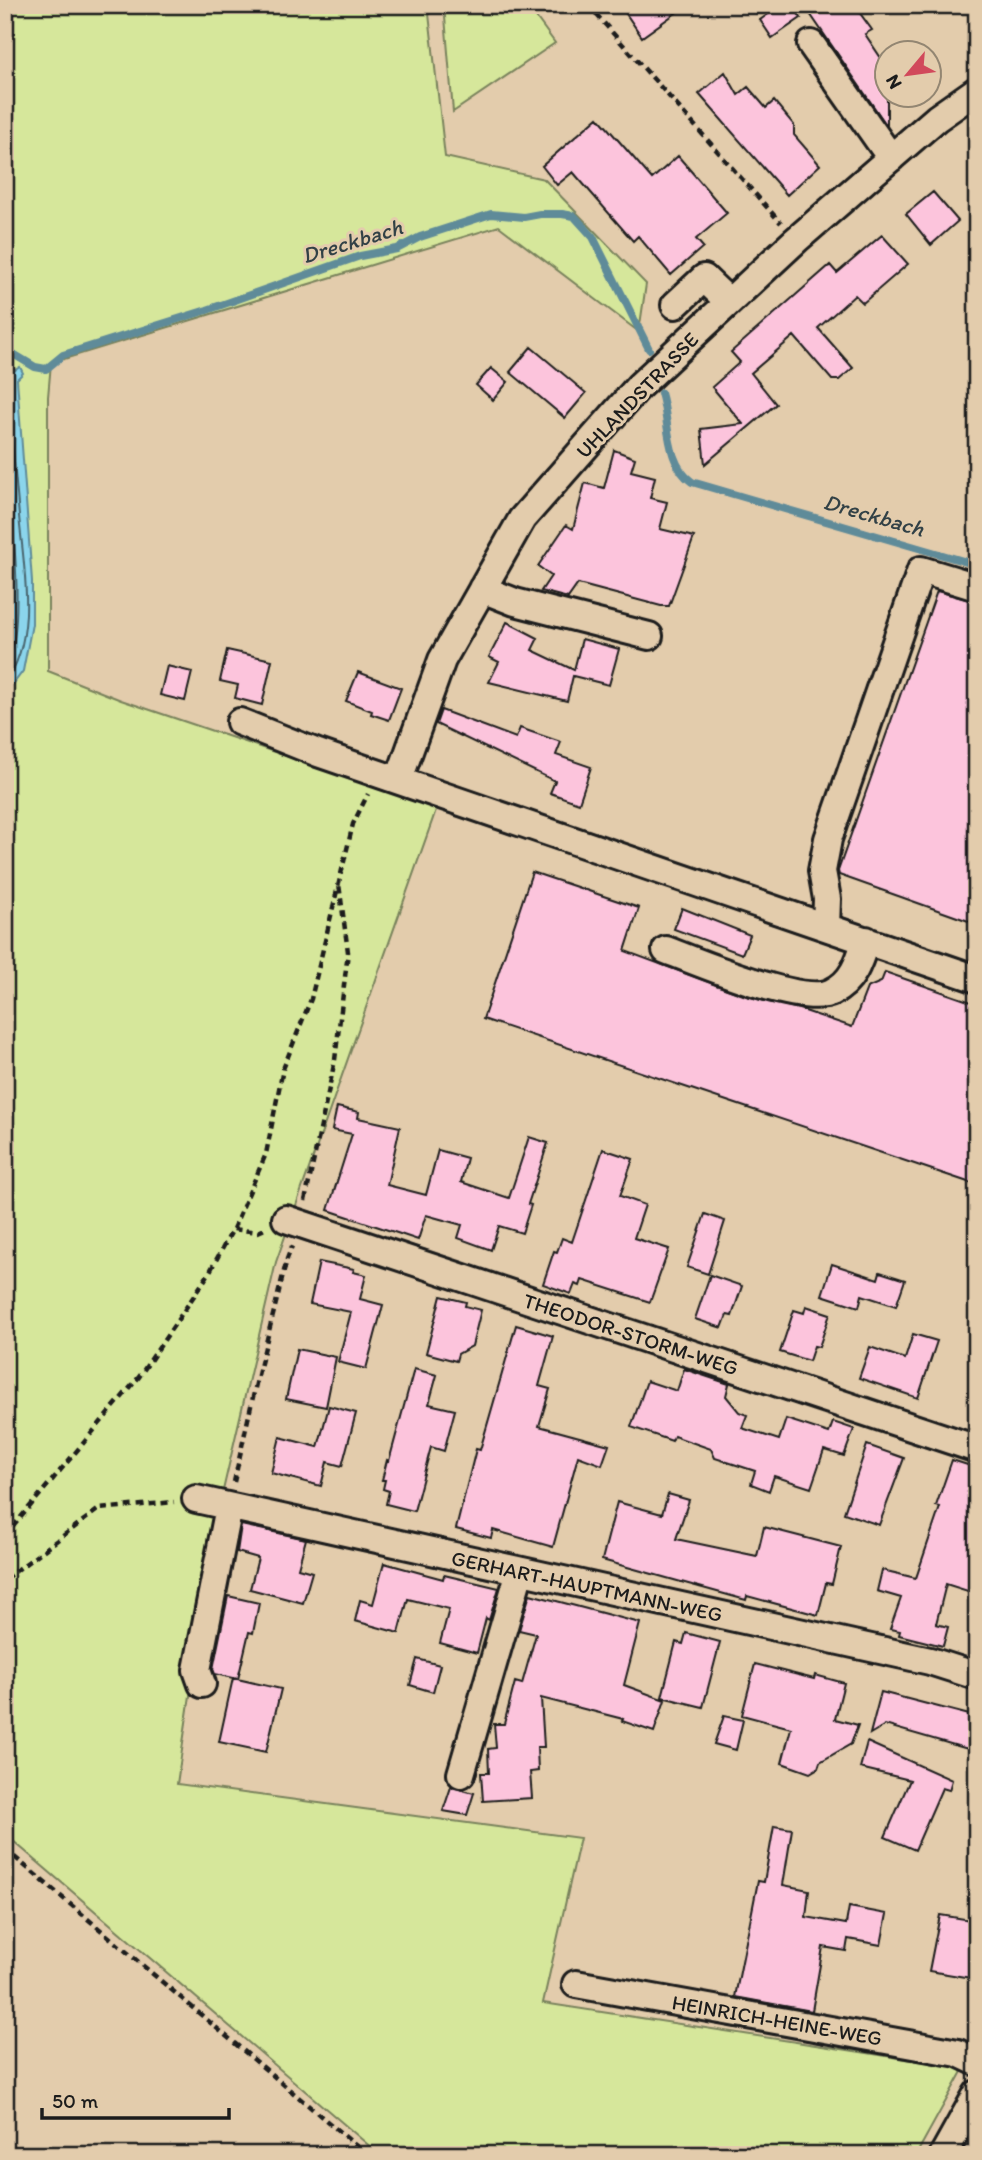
<svg xmlns="http://www.w3.org/2000/svg" width="982" height="2160" viewBox="0 0 982 2160" font-family="Itim,sans-serif">
	<rect width="100%" height="100%" fill="#e3ccac"/>
	<filter id="ink" filterUnits="userSpaceOnUse"><feTurbulence type="fractalNoise" baseFrequency=".0143" numOctaves="2"/><feDisplacementMap in="SourceGraphic" scale="14" xChannelSelector="R" yChannelSelector="G"/><feConvolveMatrix kernelMatrix="1 2 1 2 8 2 1 2 1" color-interpolation-filters="sRGB"/></filter>
	<g filter="url(#ink)">
		<path fill="#d6e79b" stroke="#79825c" stroke-width="2" d="M 5,5 L 428,5 L 445,157 L 544,179 L 646,284 L 639,332 L 499,226 L 51,363 L 48,397 L 48,671 L 121,700 L 437,807 L 276,1262 L 215,1525 L 177,1784 L 580,1838 L 543,2003 L 964,2068 L 916,2155 L 380,2155 L 5,1834 Z
			M 444,5 L 527,5 L 555,43 L 453,112 Z"/>
		<path fill="#8bd5ec" stroke="#5f8b99" stroke-width="2" d="M 5,364 L 15,370 L 20,367 L 23,373 L 17,379 L 32,581 L 32,624 L 23,671 L 5,695 Z"/>
		<g fill="none" stroke-linecap="round" stroke-linejoin="round">
			<path stroke="#48666f" stroke-width="2" d="M 5,372 L 10,377 C 9,423 15,470 19,516 C 24,569 38,638 5,683
				M 5,447 C 9,496 29,629 5,668"/>
			<path stroke="#5f8b99" stroke-width="8" d="M 5,349 L 35,367 L 46,369 L 63,355 L 207,310 L 360,256 L 397,249 L 420,237 L 491,214 L 524,217 L 540,214 L 562,214 L 574,216 L 593,237 L 649,349
				M 661,393 C 670,422 665,463 692,482 L 977,565"/>
		</g>
		<path fill="#fcc4dc" stroke="#1c1c1c" stroke-width="2" d="M 620,5 L 687,5 L 642,37 Z
			M 781,5 L 792,5 L 801,18 L 772,38 L 760,20 Z
			M 804,5 L 854,5 L 872,30 L 865,34 L 887,67 L 887,126 Z
			M 725,72 L 738,95 L 748,87 L 766,108 L 774,101 L 794,125 L 794,135 L 820,165 L 787,195 L 699,94 Z
			M 598,117 L 652,179 L 678,156 L 727,213 L 696,239 L 703,247 L 671,275 L 638,236 L 633,241 L 573,172 L 557,185 L 542,166 Z
			M 933,192 L 958,221 L 931,245 L 906,214 Z
			M 882,235 L 908,264 L 863,303 L 855,295 L 818,328 L 853,368 L 839,380 L 832,380 L 794,336 L 751,373 L 776,404 L 705,464 L 701,429 L 743,424 L 712,387 L 740,362 L 731,352 L 830,265 L 837,273 Z
			M 531,347 L 586,393 L 565,418 L 510,372 Z
			M 491,368 L 508,382 L 493,400 L 476,385 Z
			M 614,450 L 635,458 L 631,471 L 655,477 L 650,498 L 667,502 L 660,529 L 694,537 L 669,606 L 661,606 L 578,584 L 568,598 L 541,591 L 551,576 L 538,566 L 566,525 L 573,529 L 585,483 L 604,488 Z
			M 937,591 L 977,602 L 977,924 L 839,875 L 838,871 Z
			M 507,622 L 538,638 L 532,650 L 574,670 L 582,639 L 619,649 L 609,685 L 573,676 L 567,701 L 489,682 L 499,662 L 489,657 Z
			M 227,650 L 272,660 L 262,705 L 235,698 L 238,685 L 220,681 Z
			M 167,666 L 192,672 L 185,701 L 160,695 Z
			M 358,672 L 401,688 L 389,720 L 371,714 L 372,711 L 346,701 Z
			M 441,710 L 516,738 L 520,728 L 561,742 L 556,755 L 591,767 L 579,803 L 550,793 L 555,781 L 436,724 Z
			M 532,872 L 639,908 L 625,951 L 746,996 L 799,1009 L 852,1027 L 867,988 L 881,982 L 885,972 L 977,1004 L 977,1185 L 483,1019 Z
			M 682,908 L 750,935 L 742,954 L 674,929 Z
			M 337,1107 L 359,1112 L 358,1118 L 400,1127 L 387,1185 L 426,1195 L 438,1150 L 467,1158 L 461,1182 L 509,1198 L 529,1137 L 548,1143 L 528,1204 L 531,1205 L 522,1233 L 499,1226 L 491,1250 L 458,1238 L 462,1225 L 426,1215 L 418,1240 L 328,1210 L 352,1134 L 332,1130 Z
			M 603,1149 L 633,1159 L 620,1196 L 645,1205 L 634,1238 L 669,1249 L 650,1302 L 582,1280 L 580,1286 L 575,1284 L 571,1294 L 543,1284 L 554,1251 L 557,1252 L 562,1238 L 572,1242 Z
			M 705,1214 L 725,1221 L 708,1274 L 687,1267 Z
			M 319,1262 L 354,1269 L 353,1272 L 366,1275 L 360,1299 L 383,1305 L 366,1369 L 338,1362 L 351,1312 L 310,1304 Z
			M 832,1264 L 878,1279 L 880,1272 L 905,1280 L 896,1306 L 862,1295 L 859,1307 L 822,1295 Z
			M 710,1275 L 742,1286 L 732,1316 L 727,1315 L 722,1328 L 695,1319 Z
			M 441,1296 L 466,1302 L 465,1306 L 481,1310 L 472,1346 L 458,1354 L 456,1361 L 426,1353 Z
			M 806,1306 L 830,1314 L 819,1347 L 814,1346 L 809,1361 L 780,1352 L 794,1310 L 804,1313 Z
			M 516,1325 L 553,1336 L 539,1386 L 550,1389 L 539,1426 L 609,1445 L 602,1465 L 578,1456 L 553,1547 L 493,1530 L 491,1538 L 456,1529 L 476,1449 L 480,1450 Z
			M 913,1334 L 937,1341 L 918,1398 L 859,1378 L 870,1347 L 905,1359 Z
			M 297,1349 L 336,1357 L 326,1407 L 286,1399 Z
			M 414,1369 L 437,1375 L 429,1404 L 455,1410 L 444,1451 L 431,1447 L 414,1511 L 386,1504 L 389,1491 L 383,1489 L 385,1480 L 382,1480 L 387,1460 L 389,1461 Z
			M 684,1369 L 729,1384 L 726,1396 L 739,1412 L 747,1415 L 742,1428 L 779,1440 L 786,1419 L 829,1433 L 833,1422 L 854,1429 L 844,1456 L 824,1450 L 811,1488 L 774,1476 L 769,1491 L 751,1484 L 755,1471 L 715,1458 L 711,1449 L 674,1436 L 672,1441 L 631,1427 L 647,1381 L 677,1391 Z
			M 329,1406 L 356,1413 L 342,1466 L 327,1462 L 321,1486 L 271,1473 L 280,1437 L 318,1447 Z
			M 867,1445 L 904,1458 L 879,1525 L 844,1513 Z
			M 952,1460 L 977,1468 L 977,1594 L 946,1584 L 936,1624 L 948,1627 L 943,1646 L 899,1635 L 900,1631 L 890,1629 L 901,1598 L 877,1591 L 882,1570 L 916,1578 L 940,1507 L 936,1506 Z
			M 668,1494 L 689,1500 L 676,1539 L 757,1556 L 764,1527 L 841,1547 L 832,1584 L 826,1583 L 818,1615 L 747,1596 L 746,1600 L 602,1560 L 617,1502 L 662,1514 Z
			M 241,1525 L 306,1539 L 298,1568 L 312,1572 L 303,1603 L 250,1589 L 258,1558 L 237,1552 Z
			M 384,1563 L 443,1579 L 444,1575 L 499,1588 L 489,1620 L 486,1618 L 477,1653 L 440,1643 L 449,1609 L 408,1599 L 399,1633 L 355,1621 L 360,1600 L 373,1604 Z
			M 530,1594 L 640,1623 L 624,1685 L 665,1700 L 654,1732 L 622,1721 L 623,1719 L 541,1698 L 544,1747 L 537,1747 L 538,1771 L 530,1772 L 532,1798 L 483,1801 L 481,1773 L 489,1773 L 488,1749 L 496,1748 L 494,1724 L 504,1724 L 515,1682 L 522,1684 L 536,1634 L 519,1630 Z
			M 228,1596 L 259,1603 L 253,1633 L 249,1632 L 238,1679 L 215,1674 L 213,1669 Z
			M 686,1633 L 720,1642 L 703,1707 L 662,1697 L 676,1642 L 683,1644 Z
			M 417,1659 L 440,1665 L 433,1692 L 410,1685 Z
			M 755,1664 L 814,1679 L 815,1675 L 844,1683 L 835,1719 L 858,1725 L 851,1744 L 820,1762 L 818,1768 L 810,1773 L 782,1763 L 791,1728 L 742,1715 Z
			M 233,1678 L 281,1689 L 266,1752 L 219,1742 Z
			M 881,1692 L 977,1717 L 968,1749 L 885,1725 L 870,1734 Z
			M 724,1716 L 743,1720 L 736,1750 L 714,1744 Z
			M 867,1742 L 952,1780 L 949,1790 L 942,1788 L 915,1850 L 885,1837 L 910,1780 L 860,1768 Z
			M 451,1787 L 474,1793 L 467,1815 L 443,1811 Z
			M 774,1826 L 792,1829 L 783,1885 L 809,1890 L 806,1917 L 846,1924 L 849,1907 L 887,1914 L 881,1945 L 848,1939 L 846,1951 L 823,1947 L 812,2011 L 735,1997 L 758,1881 L 764,1882 Z
			M 940,1915 L 977,1921 L 977,1979 L 929,1971 Z"/>
		<g fill="none" stroke-linecap="round" stroke-linejoin="round">
			<defs>
				<path id="minor" d="M 811,44 L 891,158
					M 675,305 L 704,278 L 729,302
					M 482,589 L 515,602 L 649,636
					M 240,722 L 318,753 L 977,979
					M 399,779 L 442,660 L 522,519 L 639,386 L 796,240 L 937,118 L 977,90
					M 826,926 L 827,899 L 822,871 L 828,839 L 921,570 L 977,587
					M 666,950 C 698,962 803,1007 832,992 C 853,982 859,962 866,940
					M 286,1219 L 977,1449
					M 196,1499 L 930,1661 L 977,1676
					M 202,1684 L 197,1670 L 229,1507
					M 461,1774 L 520,1571
					M 576,1984 L 958,2053 L 977,2062
					M 943,2155 L 977,2094"/>
			</defs>
			<use href="#minor" stroke="#1c1c1c" stroke-width="32"/>
			<path stroke="#1c1c1c" stroke-width="4.5" stroke-dasharray="7 5" stroke-linecap="butt" d="M 588,5 L 781,223
				M 305,1201 L 335,1060 L 348,952 L 339,884
				M 233,1229 L 266,1154 L 283,1069 L 311,999 L 353,824 L 368,794
				M 234,1482 L 257,1379 L 287,1259 L 292,1246
				M 5,1536 L 139,1377 L 208,1275 L 233,1229 L 258,1232 L 265,1229
				M 5,1579 L 99,1509 L 174,1502
				M 5,1849 L 367,2155"/>
			<use href="#minor" stroke="#e3ccac" stroke-width="26"/>
		</g>
	</g>
	<g text-anchor="middle" dominant-baseline="central" stroke-width="6" stroke-linejoin="round" paint-order="stroke">
		<g font-size="21" fill="#1c1c1c" stroke="#e3ccac">
			<text transform="translate(637 395) rotate(-46)">UHLANDSTRASSE</text>
			<text transform="translate(631 1334) rotate(18)">THEODOR-STORM-WEG</text>
			<text transform="translate(587 1586) rotate(12)">GERHART-HAUPTMANN-WEG</text>
			<text transform="translate(777 2020) rotate(10)">HEINRICH-HEINE-WEG</text>
		</g>
		<g font-size="23" font-style="italic" fill="#324146" stroke="#e3ccac">
			<text transform="translate(352 241) rotate(-17)">Dreckbach</text>
			<text transform="translate(874 515) rotate(16)">Dreckbach</text>
		</g>
	</g>
	<rect width="982" height="2160" fill="none" stroke="#e3ccac" stroke-width="28"/>
	<rect x="14" y="14" width="954" height="2132" fill="none" stroke="#1c1c1c" stroke-width="2.5" filter="url(#ink)"/>
	<g transform="translate(908 74) rotate(241)"><circle r="33" fill="#e3ccac" stroke="#938672" stroke-width="2"/>
	<path d="M0-5L12 26L0 18L-12 26Z" fill="#d1495b"/>
	<text y="-10" font-size="19" font-weight="bold" text-anchor="middle" fill="#1c1c1c">N</text>
	</g>
	<path d="M42 2108v10h187v-10" fill="none" stroke="#1c1c1c" stroke-width="3.5"/>
	<text x="52" y="2108" font-size="21" fill="#1c1c1c" stroke="#e3ccac" stroke-width="5" paint-order="stroke">50 m</text>
</svg>
